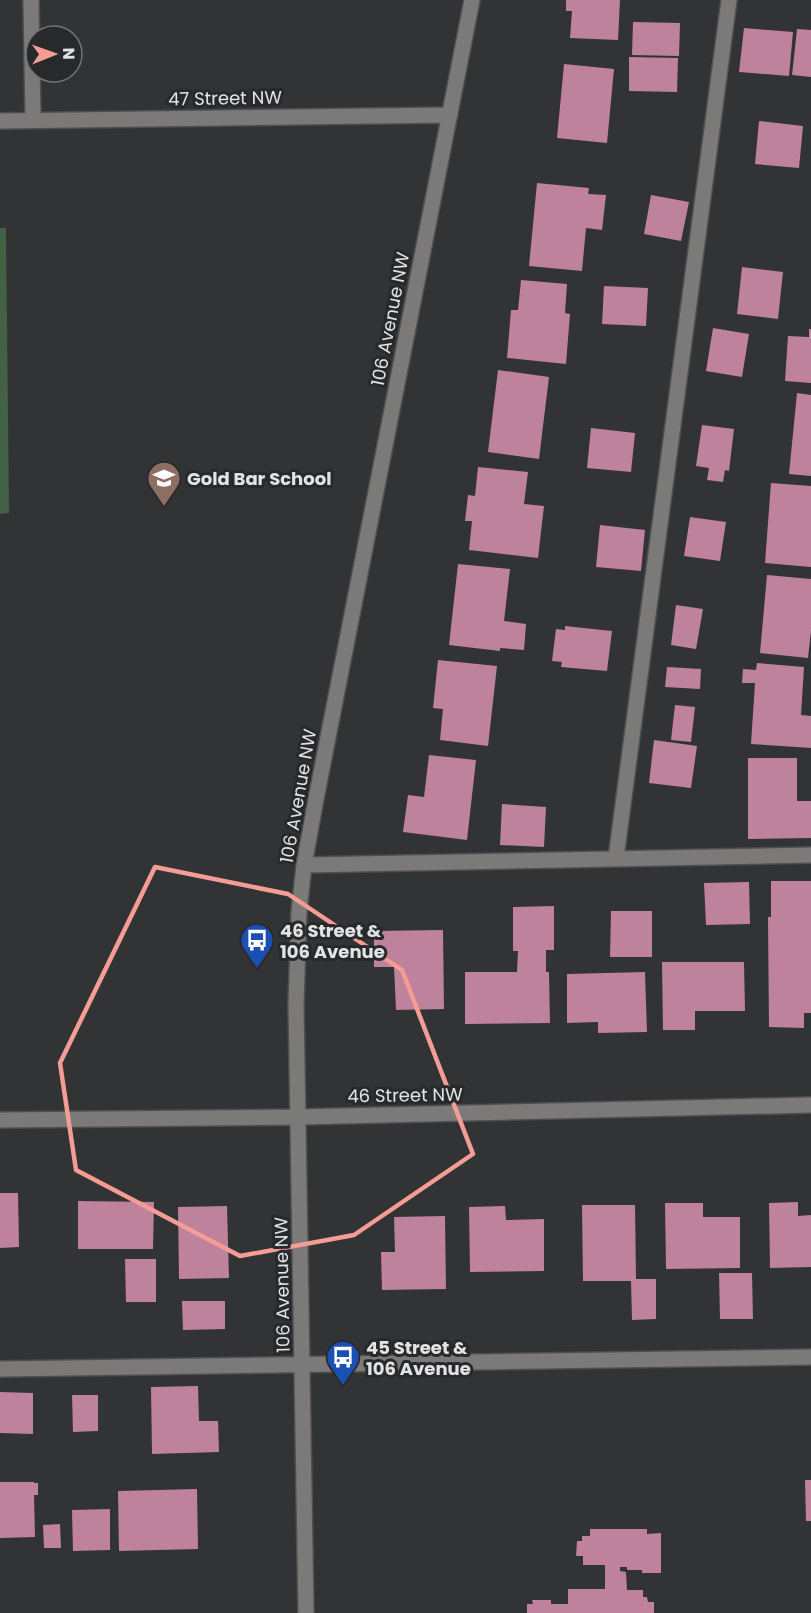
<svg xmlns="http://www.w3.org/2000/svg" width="811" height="1613" viewBox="0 0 811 1613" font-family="Poppins,sans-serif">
	<rect width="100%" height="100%" fill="#313335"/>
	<path fill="#436245" d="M 0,228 L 6,228 L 9,513 L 0,514 Z"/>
	<path fill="#bf829c" d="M 566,0 L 620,0 L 618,40 L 570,38 L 572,11 L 566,11 Z
		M 633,22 L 680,23 L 679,56 L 632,55 Z
		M 744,28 L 793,32 L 789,76 L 739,72 Z
		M 797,29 L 811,30 L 811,77 L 792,75 Z
		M 629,57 L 678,58 L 677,92 L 629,91 Z
		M 564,64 L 614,69 L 607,143 L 557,138 Z
		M 759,121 L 803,126 L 799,168 L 755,164 Z
		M 537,183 L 589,188 L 588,194 L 606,195 L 602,230 L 586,228 L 582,271 L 529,266 Z
		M 651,195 L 689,202 L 681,241 L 644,234 Z
		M 742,267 L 783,272 L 778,319 L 737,314 Z
		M 521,280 L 567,284 L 565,313 L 570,314 L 566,364 L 507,358 L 511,310 L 518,310 Z
		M 604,286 L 648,288 L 646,326 L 602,324 Z
		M 713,328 L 749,334 L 742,377 L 706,371 Z
		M 809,329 L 811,329 L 811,383 L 785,381 L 788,336 L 809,337 Z
		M 498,370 L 549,377 L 539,459 L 488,452 Z
		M 797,393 L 811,395 L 811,476 L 789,474 Z
		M 702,425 L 734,429 L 729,471 L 725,470 L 723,482 L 707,480 L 709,468 L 696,466 Z
		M 591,428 L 635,433 L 631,472 L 587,468 Z
		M 478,467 L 528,472 L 524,504 L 544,506 L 538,558 L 469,550 L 472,521 L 465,521 L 468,495 L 475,496 Z
		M 771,483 L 811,486 L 811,567 L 765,563 Z
		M 690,517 L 726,522 L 720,561 L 684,556 Z
		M 600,525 L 645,530 L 641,571 L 596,567 Z
		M 458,564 L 510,569 L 504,621 L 526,624 L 524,650 L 500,648 L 500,651 L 449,645 Z
		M 767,575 L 811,579 L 811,631 L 808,658 L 760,653 Z
		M 676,605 L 703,609 L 696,649 L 671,645 Z
		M 565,626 L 612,631 L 607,671 L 561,667 L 562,662 L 552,661 L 556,629 L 565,630 Z
		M 438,660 L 497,666 L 488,746 L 440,740 L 443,709 L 433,708 Z
		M 757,663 L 804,667 L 801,715 L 811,716 L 811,748 L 751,744 L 755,683 L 742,683 L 743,669 L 756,670 Z
		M 667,667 L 701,669 L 700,689 L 665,687 Z
		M 675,705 L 695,707 L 691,742 L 671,740 Z
		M 654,740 L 697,746 L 691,788 L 649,783 Z
		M 429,755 L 476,760 L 467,840 L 403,832 L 408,795 L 424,797 Z
		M 748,758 L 797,758 L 797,801 L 811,801 L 811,838 L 748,839 Z
		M 502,804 L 546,807 L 544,847 L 500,845 Z
		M 771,881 L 811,881 L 811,1013 L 804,1013 L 804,1028 L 769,1027 L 768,917 L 771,917 Z
		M 749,882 L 750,924 L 706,925 L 704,883 Z
		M 554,906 L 554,950 L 546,950 L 546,972 L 549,972 L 550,1023 L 465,1024 L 465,972 L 517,972 L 518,951 L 513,951 L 513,907 Z
		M 611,911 L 652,911 L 652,957 L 610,957 Z
		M 443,930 L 444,1009 L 396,1010 L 394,967 L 374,967 L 374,931 Z
		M 662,962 L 744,962 L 745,1011 L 695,1011 L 695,1030 L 663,1030 Z
		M 645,972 L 647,1032 L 598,1033 L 598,1022 L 567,1023 L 567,974 Z
		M 0,1193 L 18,1193 L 19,1247 L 0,1248 Z
		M 78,1201 L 154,1202 L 153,1249 L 78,1249 Z
		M 798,1202 L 798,1216 L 811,1215 L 811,1267 L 770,1268 L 769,1203 Z
		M 665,1203 L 703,1203 L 703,1217 L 740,1217 L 740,1268 L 666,1269 Z
		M 582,1205 L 635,1205 L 636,1279 L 656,1279 L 656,1319 L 632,1320 L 631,1281 L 583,1281 Z
		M 227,1206 L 229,1278 L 179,1279 L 178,1207 Z
		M 505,1206 L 506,1220 L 544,1219 L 544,1271 L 470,1272 L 469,1207 Z
		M 445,1216 L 446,1289 L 382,1290 L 381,1252 L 395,1252 L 394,1217 Z
		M 125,1259 L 156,1259 L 156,1302 L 126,1302 Z
		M 719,1273 L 752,1273 L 753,1319 L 720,1319 Z
		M 182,1301 L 225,1301 L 225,1329 L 183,1330 Z
		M 198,1386 L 199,1421 L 218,1421 L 219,1452 L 152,1454 L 151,1387 Z
		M 0,1392 L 33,1393 L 33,1434 L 0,1433 Z
		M 72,1395 L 98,1395 L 98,1431 L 73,1432 Z
		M 805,1480 L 811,1480 L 811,1521 L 806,1521 Z
		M 0,1482 L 34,1482 L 34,1483 L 38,1483 L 38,1495 L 34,1495 L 35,1537 L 0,1538 Z
		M 197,1489 L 198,1549 L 119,1551 L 118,1491 Z
		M 110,1509 L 110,1550 L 73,1551 L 72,1510 Z
		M 60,1524 L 61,1548 L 44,1548 L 43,1525 Z
		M 590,1529 L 647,1529 L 647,1534 L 661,1533 L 661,1573 L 642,1573 L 642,1570 L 627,1570 L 627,1567 L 620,1567 L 620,1571 L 626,1572 L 627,1590 L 643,1590 L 643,1597 L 647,1597 L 648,1602 L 654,1602 L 654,1613 L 527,1613 L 527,1604 L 533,1604 L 532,1600 L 551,1600 L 551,1604 L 568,1604 L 568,1589 L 605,1589 L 605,1565 L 583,1565 L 583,1556 L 576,1556 L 577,1541 L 582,1541 L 582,1536 L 590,1536 Z"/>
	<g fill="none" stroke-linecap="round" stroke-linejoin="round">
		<defs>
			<path id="minor" d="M 31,0 L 33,120
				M 0,121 L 450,115
				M 616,858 L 729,0
				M 304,865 L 811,855
				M 0,1120 L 298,1117 L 811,1105
				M 0,1369 L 811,1357
				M 306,1613 L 296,1004 L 299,912 L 304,865 L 316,799 L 472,0"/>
		</defs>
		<use href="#minor" stroke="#4d4f51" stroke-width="18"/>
		<use href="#minor" stroke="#7b7a79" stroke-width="15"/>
	</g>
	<path fill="none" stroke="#f59c95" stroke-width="4.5" stroke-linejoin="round" d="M 155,867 L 288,894 L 402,970 L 473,1154 L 354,1235 L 240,1256 L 76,1170 L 60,1063 Z"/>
	<defs>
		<symbol id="school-pin" viewBox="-11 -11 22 30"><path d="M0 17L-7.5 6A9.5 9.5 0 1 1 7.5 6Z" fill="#8d6e63" stroke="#27292b"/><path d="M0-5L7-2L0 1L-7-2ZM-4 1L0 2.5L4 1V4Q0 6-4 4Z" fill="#fff"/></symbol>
		<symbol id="bus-pin" viewBox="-11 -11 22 30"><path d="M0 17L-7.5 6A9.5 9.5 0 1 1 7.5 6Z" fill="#1a4fb4" stroke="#27292b"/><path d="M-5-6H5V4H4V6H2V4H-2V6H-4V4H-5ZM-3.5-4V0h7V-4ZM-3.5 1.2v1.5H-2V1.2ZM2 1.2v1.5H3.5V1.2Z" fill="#fff"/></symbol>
	</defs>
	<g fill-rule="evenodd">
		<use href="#school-pin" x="145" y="459" width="38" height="52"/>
		<use href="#bus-pin" x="238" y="921" width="38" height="52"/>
		<use href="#bus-pin" x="324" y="1338" width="38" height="52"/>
	</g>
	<g text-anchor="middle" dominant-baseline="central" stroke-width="6" stroke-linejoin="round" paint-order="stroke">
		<g font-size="18" fill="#e2e3e5" stroke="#27292b">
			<text transform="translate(225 98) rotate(-1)">47 Street NW</text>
			<text transform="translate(390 319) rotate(-79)">106 Avenue NW</text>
			<text transform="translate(298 796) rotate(-80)">106 Avenue NW</text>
			<text transform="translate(405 1095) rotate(-1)">46 Street NW</text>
			<text transform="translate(282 1285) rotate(-91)">106 Avenue NW</text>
		</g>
		<g font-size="18" font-weight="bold" fill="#e2e3e5" stroke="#27292b" text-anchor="start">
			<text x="187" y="478">Gold Bar School</text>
			<text x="280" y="930">46 Street &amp;<tspan x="280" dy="21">106 Avenue</tspan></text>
			<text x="366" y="1347">45 Street &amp;<tspan x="366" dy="21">106 Avenue</tspan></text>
		</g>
	</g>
	<g transform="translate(54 54) rotate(89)"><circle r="28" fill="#27292b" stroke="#727375" stroke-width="1.5"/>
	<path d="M0-4.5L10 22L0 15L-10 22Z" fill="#f59c95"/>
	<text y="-9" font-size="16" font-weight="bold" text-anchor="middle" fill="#e2e3e5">N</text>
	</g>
</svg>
